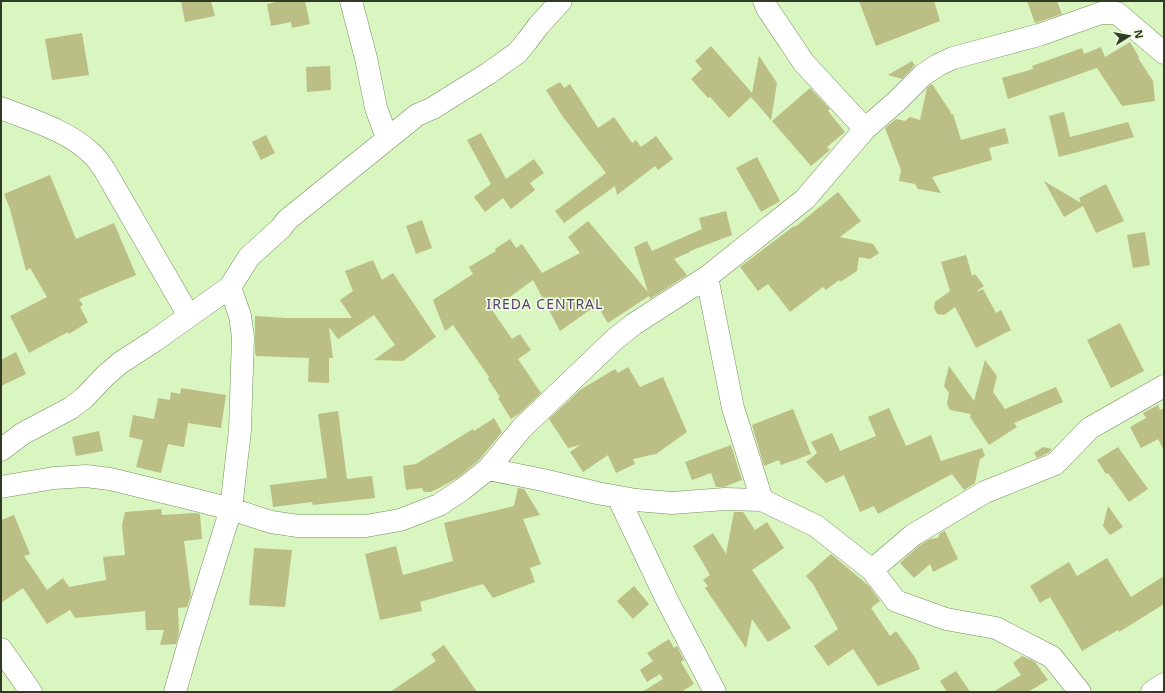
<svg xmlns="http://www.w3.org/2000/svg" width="1165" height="693" viewBox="0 0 1165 693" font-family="'Noto Sans',sans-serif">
	<rect width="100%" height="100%" fill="#d9f5c0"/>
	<path fill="#bbbe85" d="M 181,1 L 211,1 L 215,16 L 185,22 Z
		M 280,1 L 305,1 L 310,24 L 292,28 L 291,22 L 271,26 L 267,4 Z
		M 859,1 L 934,1 L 940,21 L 876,46 Z
		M 1027,1 L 1057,1 L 1062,14 L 1035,23 Z
		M 82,33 L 89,75 L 52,80 L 45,39 Z
		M 1130,42 L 1139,57 L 1138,58 L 1153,81 L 1155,101 L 1122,106 L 1097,68 L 1008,99 L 1002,78 L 1033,69 L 1032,66 L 1082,48 L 1084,54 L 1101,47 L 1105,57 Z
		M 711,46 L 752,93 L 759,56 L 777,83 L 771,120 L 751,97 L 729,118 L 710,97 L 708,98 L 691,79 L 702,69 L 695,61 Z
		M 912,61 L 915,65 L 902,79 L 888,75 Z
		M 330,66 L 331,90 L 307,92 L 306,67 Z
		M 560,82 L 564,88 L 570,84 L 598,128 L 614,117 L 632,143 L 636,140 L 641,147 L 656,136 L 673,159 L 658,170 L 655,166 L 617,195 L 615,186 L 564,223 L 555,211 L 606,173 L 563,117 L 546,90 Z
		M 932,84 L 950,111 L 951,114 L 953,114 L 961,140 L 1005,128 L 1009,143 L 989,148 L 992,160 L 932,177 L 941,193 L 918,189 L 915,184 L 899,181 L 901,170 L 885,128 L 896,119 L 905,121 L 910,117 L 920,120 L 927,88 Z
		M 810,88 L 830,109 L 828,111 L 845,132 L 827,147 L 830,150 L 811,166 L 772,121 Z
		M 1064,112 L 1070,137 L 1128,122 L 1134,137 L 1059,157 L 1049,116 Z
		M 481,133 L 506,179 L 534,159 L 544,173 L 530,183 L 535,190 L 511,209 L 503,198 L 485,212 L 474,197 L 491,184 L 467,140 Z
		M 266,135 L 275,153 L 261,160 L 252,142 Z
		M 757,157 L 780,201 L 761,212 L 736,168 Z
		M 50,175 L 76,239 L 114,223 L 136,275 L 79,299 L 83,305 L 80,307 L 88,322 L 69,334 L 68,332 L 29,353 L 10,316 L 47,297 L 30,268 L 26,271 L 10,209 L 4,194 Z
		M 1044,181 L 1081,203 L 1079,198 L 1106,184 L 1124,221 L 1096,233 L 1083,206 L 1064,217 Z
		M 838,192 L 861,221 L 840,237 L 873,244 L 879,253 L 870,259 L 859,257 L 857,271 L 840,282 L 839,280 L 826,290 L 823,287 L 790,312 L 768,284 L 758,291 L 740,267 L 794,226 L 795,227 Z
		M 726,211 L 732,235 L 690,251 L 690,252 L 674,259 L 687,275 L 650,299 L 649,296 L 608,323 L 597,305 L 560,331 L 533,280 L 492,310 L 512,339 L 520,334 L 531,350 L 518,359 L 541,393 L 520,413 L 511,419 L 498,398 L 500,397 L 488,379 L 489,377 L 453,325 L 445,331 L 433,300 L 473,274 L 469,267 L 496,251 L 495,249 L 510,239 L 516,248 L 522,244 L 542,273 L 580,253 L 568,237 L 588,221 L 648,292 L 634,247 L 647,241 L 652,251 L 702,229 L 699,218 Z
		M 422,220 L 432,248 L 416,254 L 406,226 Z
		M 1145,232 L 1150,265 L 1133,268 L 1127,235 Z
		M 966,255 L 972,276 L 975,274 L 984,286 L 977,291 L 977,292 L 983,289 L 996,313 L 1001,310 L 1011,330 L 976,348 L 955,307 L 944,315 L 937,314 L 934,308 L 935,302 L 950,291 L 941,262 Z
		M 373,260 L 382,280 L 393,273 L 436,337 L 403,361 L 374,360 L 395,345 L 374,315 L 338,339 L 329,327 L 333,358 L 329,358 L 329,383 L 308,382 L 309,358 L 256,356 L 256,355 L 255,354 L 255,316 L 286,318 L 352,318 L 340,300 L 353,291 L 345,271 Z
		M 1120,323 L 1144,371 L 1111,388 L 1087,340 Z
		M 16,352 L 26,374 L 1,386 L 1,360 Z
		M 985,360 L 997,376 L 993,392 L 1005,409 L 1056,387 L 1063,402 L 1014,423 L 1017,427 L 989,445 L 970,417 L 971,414 L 950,410 L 947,404 L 949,393 L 944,386 L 949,366 L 974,401 Z
		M 628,367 L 640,387 L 663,377 L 687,432 L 656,454 L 633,459 L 635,464 L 616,473 L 608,455 L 583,472 L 570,452 L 580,445 L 568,448 L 549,419 L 580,390 L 615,369 L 618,373 Z
		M 181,388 L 226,395 L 221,428 L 188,423 L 184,447 L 168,444 L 161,473 L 136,467 L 143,440 L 129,437 L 133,415 L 154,419 L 158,398 L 170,400 L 171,392 L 180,394 Z
		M 1158,405 L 1160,410 L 1164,408 L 1164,450 L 1158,439 L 1141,448 L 1130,427 L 1146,418 L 1143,413 Z
		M 889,408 L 906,446 L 931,435 L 941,461 L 982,448 L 985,456 L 980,459 L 975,483 L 964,490 L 952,474 L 878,514 L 874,506 L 860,512 L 844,475 L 826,483 L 806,462 L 817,453 L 811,442 L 832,433 L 840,451 L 876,436 L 868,417 Z
		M 793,409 L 811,454 L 781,465 L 779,460 L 764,466 L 752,425 Z
		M 338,411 L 347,479 L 372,476 L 375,498 L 313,505 L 312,502 L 273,507 L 270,485 L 327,478 L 318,414 Z
		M 494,418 L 502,432 L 479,460 L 456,479 L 431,492 L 424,492 L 422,488 L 406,490 L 403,466 L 416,464 L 473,429 L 474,431 Z
		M 99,431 L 103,451 L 76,456 L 72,437 Z
		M 731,445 L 742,480 L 724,487 L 716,487 L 711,473 L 692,480 L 685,462 Z
		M 1043,447 L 1052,449 L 1048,453 L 1037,458 L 1034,453 Z
		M 1118,447 L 1148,489 L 1129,502 L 1108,473 L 1106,474 L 1097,460 Z
		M 518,488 L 524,489 L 540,515 L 523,519 L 541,564 L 530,568 L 535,582 L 493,598 L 483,584 L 420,602 L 422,611 L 380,620 L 365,554 L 396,546 L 403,575 L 453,561 L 444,523 L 514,506 Z
		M 1108,506 L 1123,527 L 1110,535 L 1103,526 Z
		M 161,509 L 162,515 L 195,513 L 200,514 L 202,539 L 184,541 L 191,595 L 187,607 L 178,608 L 179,633 L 176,644 L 160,645 L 164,630 L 146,630 L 145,611 L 75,618 L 70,610 L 47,624 L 23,588 L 1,603 L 1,520 L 14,515 L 30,554 L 24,556 L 47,590 L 63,578 L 69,587 L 106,580 L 103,557 L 125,555 L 122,525 L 125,512 Z
		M 734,512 L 743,512 L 755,530 L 767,522 L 784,548 L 752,570 L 791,628 L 768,642 L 752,619 L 746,648 L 705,588 L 708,586 L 703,580 L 710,575 L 693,546 L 713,533 L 726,554 Z
		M 945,531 L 958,559 L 933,572 L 930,564 L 914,578 L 900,563 L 920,545 L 930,539 L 938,538 L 940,533 Z
		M 254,548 L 292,550 L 285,607 L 249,605 Z
		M 831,554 L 869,586 L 880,601 L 871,608 L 890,636 L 896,631 L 916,659 L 920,669 L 878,686 L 853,649 L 828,666 L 814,646 L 838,629 L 813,584 L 806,576 Z
		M 1107,558 L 1131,597 L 1164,576 L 1164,604 L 1119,632 L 1118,630 L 1082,651 L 1050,597 L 1040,603 L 1030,586 L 1069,562 L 1077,576 Z
		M 634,586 L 649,604 L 633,619 L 617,601 Z
		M 669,639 L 674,648 L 677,646 L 684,660 L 681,662 L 694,684 L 681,692 L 642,692 L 663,679 L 660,674 L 647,682 L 640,670 L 653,661 L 647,653 Z
		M 444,645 L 477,692 L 390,692 L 436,661 L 431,654 Z
		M 1022,656 L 1035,662 L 1048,680 L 1028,692 L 993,692 L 1021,675 L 1013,663 Z
		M 956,671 L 970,692 L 947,692 L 940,681 Z"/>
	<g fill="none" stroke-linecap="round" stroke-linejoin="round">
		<defs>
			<path id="street" d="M 351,1 L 366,58 L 376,108 L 387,138
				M 764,1 L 767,8 L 804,63 L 865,129
				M 1,108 C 31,120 69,131 92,154 C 97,158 100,164 104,169 L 189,316
				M 707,277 L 733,408 L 762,500
				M 1,450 L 22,434 L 71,408 L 84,398 L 105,376 L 120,363 L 154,341 L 230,287 L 249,257 L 281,228 L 287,220 L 417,115 L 433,108 L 452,96 L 489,73 L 517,53 L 527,41 L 539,25 L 561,1
				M 488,469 L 543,480 L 597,493 L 636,500 L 672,503 L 725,499 L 762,500 L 816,526 L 872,570 L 896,601 L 946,619 L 996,628 L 1052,657 L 1080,692
				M 1,487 L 54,478 L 86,476 L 110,479 L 192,499 L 231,509 L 271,522 L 298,526 L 366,526 L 400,520 L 439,505 L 463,489 L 488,469 L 522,428 L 615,339 L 634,324 L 707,277 L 805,199 L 865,129 L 897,101 L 923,75 L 938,65 L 953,58 L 1039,35 L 1101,13 L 1117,13 L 1164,53
				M 618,497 L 667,600 L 715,692
				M 872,570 L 913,535 L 985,492 L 1055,464 L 1090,428 L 1164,386
				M 175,692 L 189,643 L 231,509 L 240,430 L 243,337 L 240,316 L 230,287"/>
			<path id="secondary" d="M 1,649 L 31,692"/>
			<path id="primary" d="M 1152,692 L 1164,684"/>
		</defs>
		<use href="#street" stroke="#768f5f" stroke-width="23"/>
		<use href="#secondary" stroke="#768f5f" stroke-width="23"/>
		<use href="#primary" stroke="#768f5f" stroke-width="23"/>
		<use href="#street" stroke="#fff" stroke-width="22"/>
		<use href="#secondary" stroke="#fff" stroke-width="22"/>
		<use href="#primary" stroke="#fff" stroke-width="22"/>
	</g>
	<g text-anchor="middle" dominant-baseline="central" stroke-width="3.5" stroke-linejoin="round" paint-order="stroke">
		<g font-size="14" letter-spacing="1" fill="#5c3a73" stroke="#edfede">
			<text x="545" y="303">IREDA CENTRAL</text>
		</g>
	</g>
	<rect width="1165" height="693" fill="none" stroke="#303b26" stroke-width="4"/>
	<g transform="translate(1129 36) rotate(79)" stroke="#edfede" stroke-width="3" paint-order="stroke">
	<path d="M0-3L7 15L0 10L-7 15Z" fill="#303b26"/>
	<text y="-6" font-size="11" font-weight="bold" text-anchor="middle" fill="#303b26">N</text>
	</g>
</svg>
